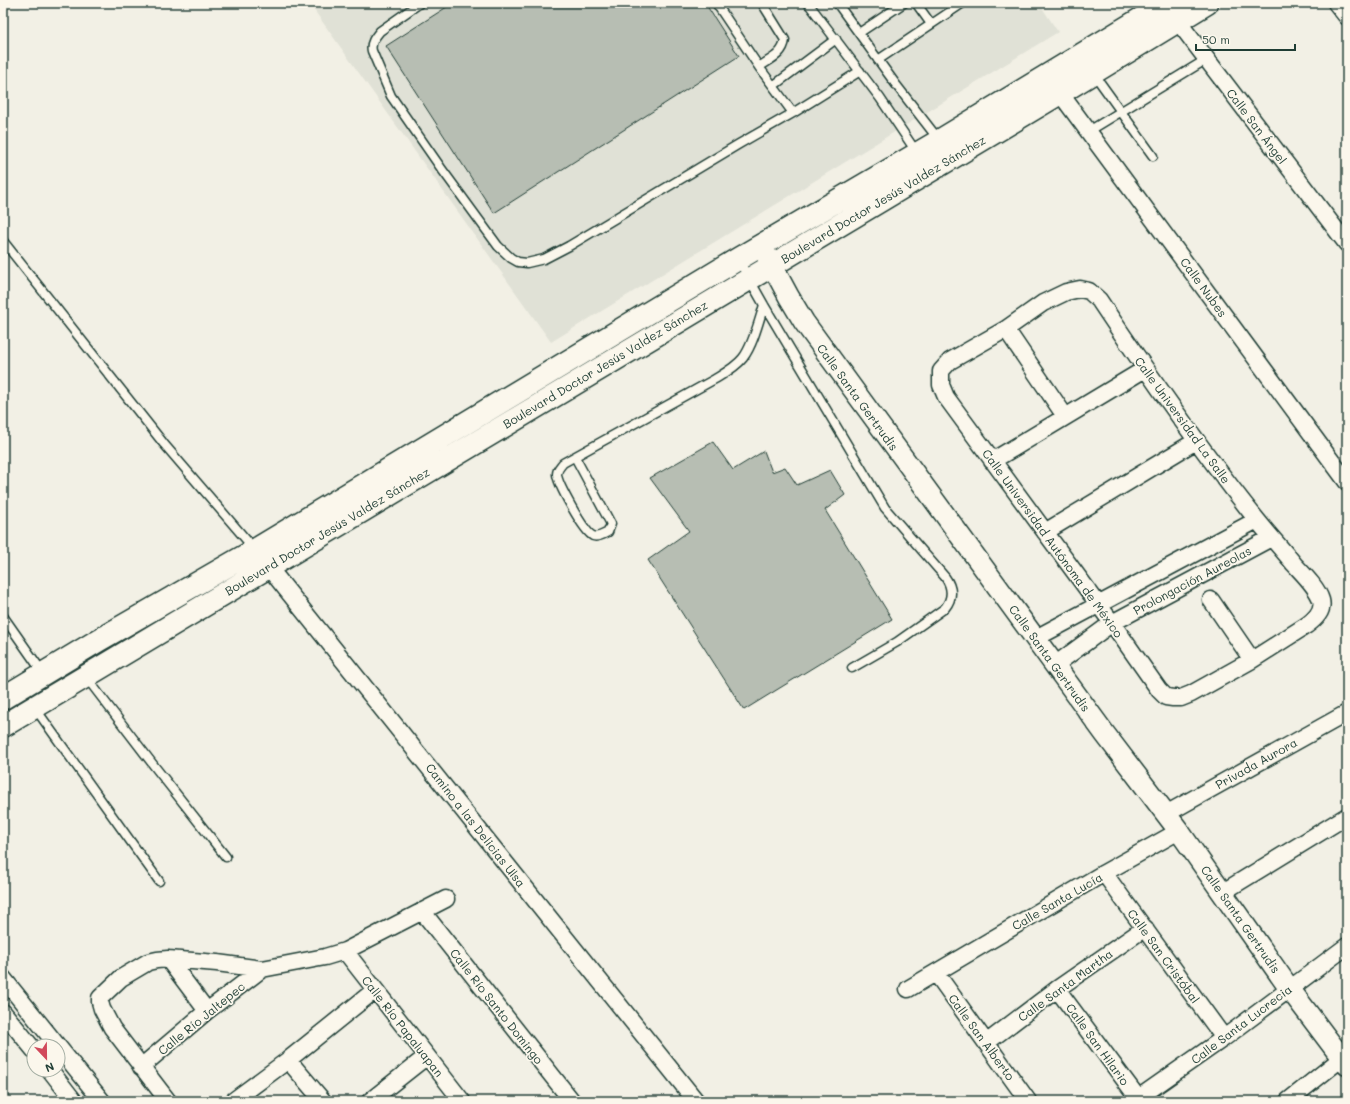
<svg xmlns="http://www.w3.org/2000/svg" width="1350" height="1104" viewBox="0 0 1350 1104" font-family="Mali,sans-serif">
	<rect width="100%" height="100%" fill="#f2f0e5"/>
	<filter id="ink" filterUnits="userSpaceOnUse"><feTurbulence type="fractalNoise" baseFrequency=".025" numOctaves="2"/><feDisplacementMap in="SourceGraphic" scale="8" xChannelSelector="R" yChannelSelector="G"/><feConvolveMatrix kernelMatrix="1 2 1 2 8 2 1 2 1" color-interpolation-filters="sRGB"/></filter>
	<g filter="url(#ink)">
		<path fill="#e0e1d6" d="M 309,3 L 1039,3 L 1058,32 L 551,342 Z"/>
		<path fill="#b7beb3" stroke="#1f3d34" d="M 453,3 L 705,3 L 739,56 L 494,213 L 386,46 Z
			M 713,442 L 733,470 L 764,451 L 772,472 L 785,467 L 797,485 L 830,470 L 845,495 L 825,510 L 892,619 L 744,710 L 648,560 L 689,531 L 650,478 Z"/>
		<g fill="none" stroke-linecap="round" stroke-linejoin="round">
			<defs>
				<path id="service" d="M 420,3 L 380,31 C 375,37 370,43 372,51 L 391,96 L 441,168 L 498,246 L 511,258 L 518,262 L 527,263 L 544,259 L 569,246 L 739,144 L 793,113 L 860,71
					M 716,3 L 759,67 L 793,113
					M 808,3 L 880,98 L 917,153
					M 837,3 L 897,86 L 939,140
					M 916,3 L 931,24
					M 859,33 L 904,3
					M 878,60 L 963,3
					M 759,67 C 770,59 783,55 785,40 L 762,3
					M 1094,74 L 1153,156
					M 773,86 L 836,39
					M 1089,131 L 1207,59
					M 3,241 L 164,444 L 255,550
					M 738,259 L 764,305 L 885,508 L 945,577 C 953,588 953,598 945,608 L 897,642 L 852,668
					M 575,457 L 611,524 L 608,532 C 604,534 598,538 593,536 C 584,532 557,483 557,474 C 557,469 560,467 563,463 L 715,379 C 725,373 736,367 743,358 C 753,345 759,321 764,305
					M 3,616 L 43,673
					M 86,677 L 155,767 L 226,857
					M 35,708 L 159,881"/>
				<path id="minor" d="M 1178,3 L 1178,20 L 1183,28 L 1347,244
					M 1336,3 L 1347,17
					M 1060,93 L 1347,482
					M 1080,289 L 1089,291 L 1099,300 C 1149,375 1200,449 1257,520 C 1269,535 1282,549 1294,564 C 1303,574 1317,587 1321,600 C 1324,611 1315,619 1307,625 L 1252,660 L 1191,694 L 1181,698 L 1173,698 L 1166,697 L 1159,690 L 1112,623 L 946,397 L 941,385 L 941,371 L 950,361 L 1006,329 L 1043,303 L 1066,292 Z
					M 1006,329 L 1065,416
					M 992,461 L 1145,369
					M 1045,532 L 1196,441
					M 262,559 L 696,1101
					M 1211,600 L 1252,660
					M 1036,638 L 1257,520
					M 1055,665 L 1112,623 L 1271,538
					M 1166,814 L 1347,713
					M 1104,873 L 1224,1038
					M 1223,892 L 1347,816
					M 422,911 L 572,1101
					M 345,951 L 462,1101
					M 168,959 L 207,1011
					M 936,973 L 1028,1101
					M 3,978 L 102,1101
					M 908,989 L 1104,873 L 1179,831
					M 1057,989 L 1138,1098
					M 3,1012 L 34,1050
					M 986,1043 L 1057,989 L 1145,928
					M 288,1060 L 323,1101
					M 141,1067 L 207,1011 L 262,969
					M 50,1070 L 74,1101
					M 168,1101 L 112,1028 L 102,1009 L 100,1002 L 100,998 L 121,978 L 148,962 L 157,960 L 168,959 L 217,963 L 262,969 L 325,957 L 345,951 L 446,899
					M 233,1101 L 288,1060 L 375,990
					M 370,1101 L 427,1056
					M 1134,1101 L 1224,1038 L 1347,946
					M 1288,1101 L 1347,1054"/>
				<path id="tertiary" d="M 761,245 L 789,297 L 804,322 L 1105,734 L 1179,831 L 1289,988 L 1347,1065"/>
				<path id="secondary" d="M 3,698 L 99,640 L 255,550 L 738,259 L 939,141 L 1167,3
					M 3,726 L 1060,93 L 1207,3"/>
			</defs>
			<use href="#service" stroke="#1f3d34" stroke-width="11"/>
			<use href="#minor" stroke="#1f3d34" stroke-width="19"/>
			<use href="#tertiary" stroke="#1f3d34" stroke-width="23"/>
			<use href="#secondary" stroke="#1f3d34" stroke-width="25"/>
			<use href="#service" stroke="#fbf7ec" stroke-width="8"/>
			<use href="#minor" stroke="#fbf7ec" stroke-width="16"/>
			<use href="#tertiary" stroke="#fbf7ec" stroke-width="20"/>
			<use href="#secondary" stroke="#fbf7ec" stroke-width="22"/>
		</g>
	</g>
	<g text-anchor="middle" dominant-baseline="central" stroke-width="3.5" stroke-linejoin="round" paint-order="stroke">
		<g font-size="12" fill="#1f3d34" stroke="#fbf7ec">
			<text transform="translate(1257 126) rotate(53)">Calle San Ángel</text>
			<text transform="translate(883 199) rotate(-31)">Boulevard Doctor Jesús Valdez Sánchez</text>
			<text transform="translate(1204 287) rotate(54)">Calle Nubes</text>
			<text transform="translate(605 364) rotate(-31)">Boulevard Doctor Jesús Valdez Sánchez</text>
			<text transform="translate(858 397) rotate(54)">Calle Santa Gertrudis</text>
			<text transform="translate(1183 420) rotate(54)">Calle Universidad La Salle</text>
			<text transform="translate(327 531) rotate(-31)">Boulevard Doctor Jesús Valdez Sánchez</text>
			<text transform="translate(1053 543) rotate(54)">Calle Universidad Autónoma de México</text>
			<text transform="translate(1192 580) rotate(-28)">Prolongación Aureolas</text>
			<text transform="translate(1050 658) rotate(54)">Calle Santa Gertrudis</text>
			<text transform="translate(1256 763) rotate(-29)">Privada Aurora</text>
			<text transform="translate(476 825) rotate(52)">Camino a las Delicias Ulsa</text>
			<text transform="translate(1057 901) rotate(-30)">Calle Santa Lucía</text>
			<text transform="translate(1241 919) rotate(55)">Calle Santa Gertrudis</text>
			<text transform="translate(1164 956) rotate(54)">Calle San Cristóbal</text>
			<text transform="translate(1065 985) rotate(-36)">Calle Santa Martha</text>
			<text transform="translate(497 1006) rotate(52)">Calle Río Santo Domingo</text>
			<text transform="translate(201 1018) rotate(-39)">Calle Río Jaltepec</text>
			<text transform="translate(1241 1024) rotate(-37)">Calle Santa Lucrecia</text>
			<text transform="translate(403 1026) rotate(52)">Calle Río Papaluapan</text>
			<text transform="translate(982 1037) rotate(54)">Calle San Alberto</text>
			<text transform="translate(1098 1044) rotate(54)">Calle San Hilario</text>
		</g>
	</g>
	<rect width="1350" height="1104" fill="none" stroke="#fbf7ec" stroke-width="16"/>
	<rect x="8" y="8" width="1334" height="1088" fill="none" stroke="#1f3d34" stroke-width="1.5" filter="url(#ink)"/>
	<g transform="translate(46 1058) rotate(158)"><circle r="19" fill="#fbf7ec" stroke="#a3ada2"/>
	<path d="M0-3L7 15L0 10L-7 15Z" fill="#d1495b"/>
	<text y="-6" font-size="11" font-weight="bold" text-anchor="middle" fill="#1f3d34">N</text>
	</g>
	<path d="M1196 44v6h99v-6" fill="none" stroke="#1f3d34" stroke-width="2"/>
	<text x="1202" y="44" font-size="12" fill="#1f3d34" stroke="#fbf7ec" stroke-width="3" paint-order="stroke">50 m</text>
</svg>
